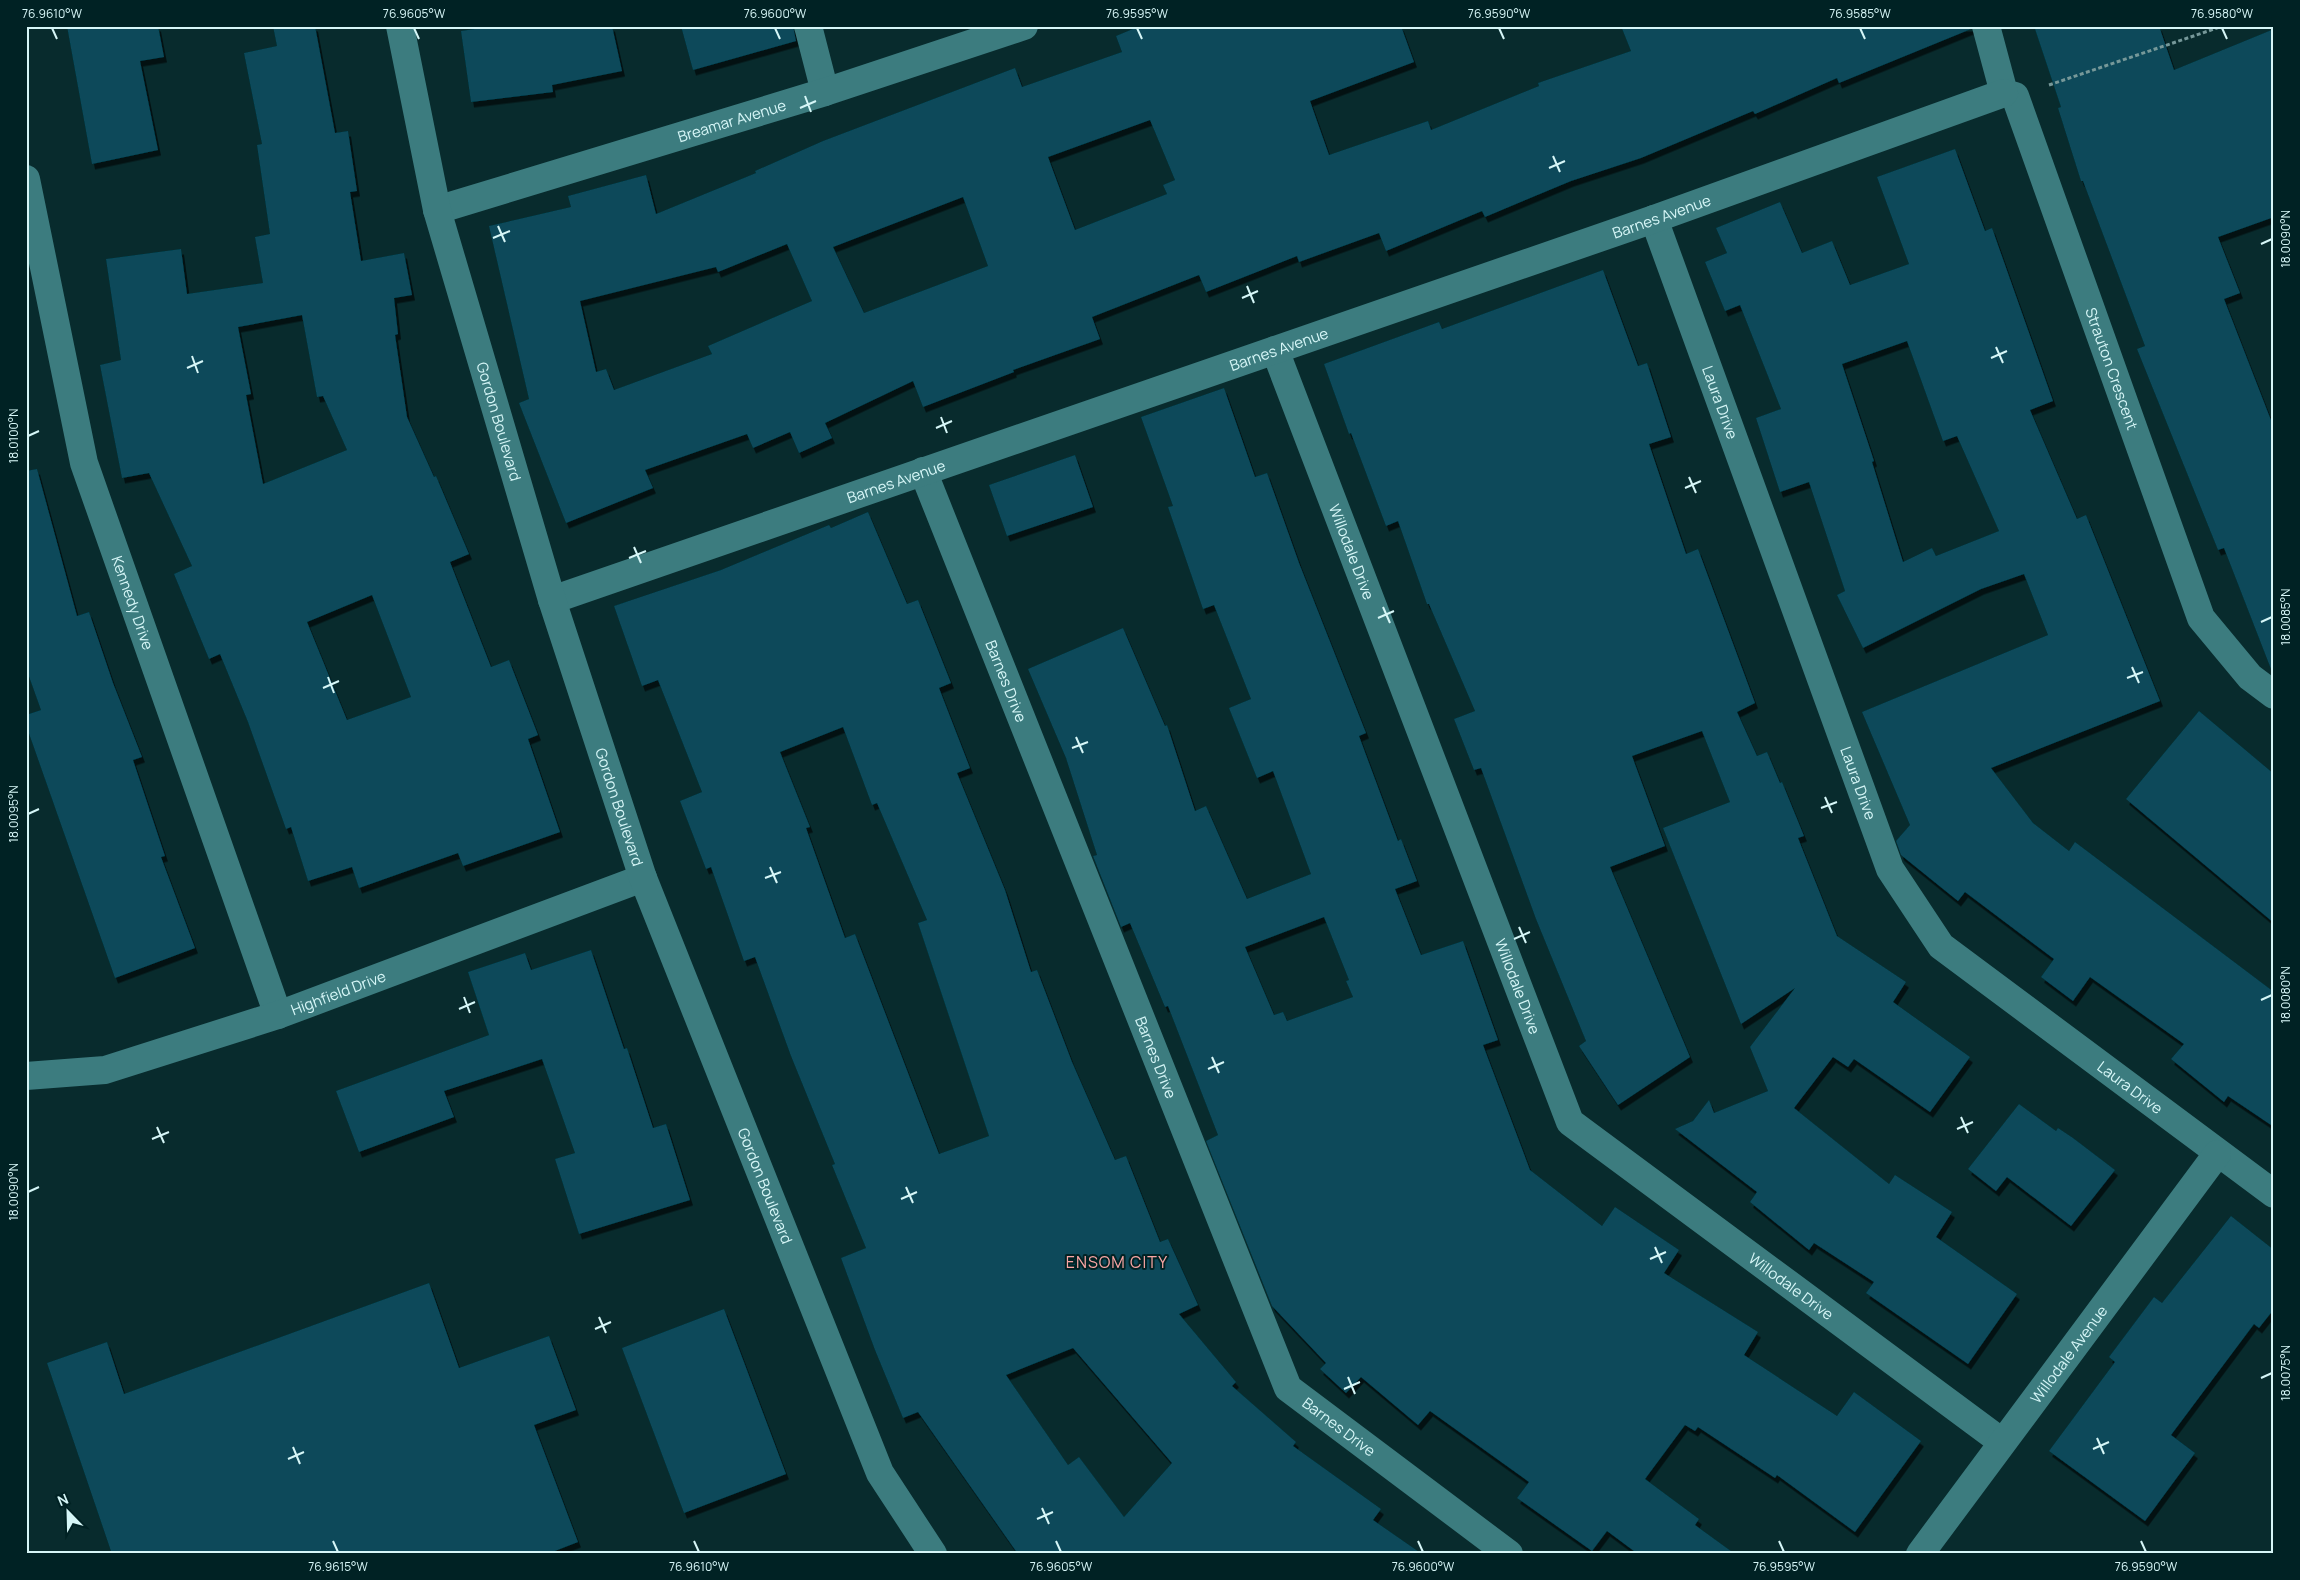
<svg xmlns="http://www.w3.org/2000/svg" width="2300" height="1580" viewBox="0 0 2300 1580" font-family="Manrope,sans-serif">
	<defs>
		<filter id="shadow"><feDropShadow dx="3" dy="5.5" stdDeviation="0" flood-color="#0009"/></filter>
	</defs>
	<rect width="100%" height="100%" fill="#082b2d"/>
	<path fill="#08495a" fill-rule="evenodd" filter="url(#shadow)" d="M 67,26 L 158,26 L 164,57 L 140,61 L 158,150 L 92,164 Z
		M 273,26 L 315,26 L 335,133 L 348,131 L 357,191 L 350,192 L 361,261 L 404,253 L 412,295 L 394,298 L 398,334 L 395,335 L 407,417 L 434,477 L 436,476 L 469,554 L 450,562 L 491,667 L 509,660 L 538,735 L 528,739 L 560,832 L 463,866 L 458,853 L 359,888 L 352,867 L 308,881 L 291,827 L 286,829 L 248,722 L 220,654 L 209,659 L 174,574 L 192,566 L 149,473 L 122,478 L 100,365 L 121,360 L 106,259 L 181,249 L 187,294 L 263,283 L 255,237 L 270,234 L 257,145 L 262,144 L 244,53 L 277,46 ZM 302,315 L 317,397 L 323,396 L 347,450 L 263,484 L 246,395 L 251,394 L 238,327 ZM 372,595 L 411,697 L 347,720 L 307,622 Z
		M 495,26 L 612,26 L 622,71 L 552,85 L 553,92 L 471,102 L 461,31 Z
		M 681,26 L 793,26 L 796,41 L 693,70 Z
		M 1140,26 L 1401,26 L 1414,62 L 1310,101 L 1329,155 L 1428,121 L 1431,130 L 1539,86 L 1538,83 L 1631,51 L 1621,26 L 1971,26 L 1971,29 L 1839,83 L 1837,78 L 1755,114 L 1753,111 L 1641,158 L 1571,181 L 1485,217 L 1482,211 L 1386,251 L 1379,233 L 1299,262 L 1297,256 L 1206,292 L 1199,275 L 1092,317 L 1100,339 L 1013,370 L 1014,372 L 923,407 L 913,381 L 825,423 L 832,438 L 799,453 L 790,432 L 753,448 L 747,434 L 645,470 L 653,488 L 566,523 L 519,403 L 529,399 L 489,226 L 571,207 L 568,196 L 646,175 L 656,214 L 756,173 L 755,171 L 823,141 L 1015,68 L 1022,87 L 1122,52 L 1116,36 ZM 1150,120 L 1175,180 L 1163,185 L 1167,194 L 1075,230 L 1048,157 ZM 963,197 L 988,266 L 864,313 L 833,247 ZM 787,244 L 812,301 L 708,346 L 712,354 L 614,390 L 606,369 L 596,372 L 580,301 L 716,267 L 718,272 Z
		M 2034,26 L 2159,26 L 2174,70 L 2274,29 L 2274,217 L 2218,237 L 2240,293 L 2224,299 L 2274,428 L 2274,668 L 2271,669 L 2224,548 L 2218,550 L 2137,349 L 2145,346 L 2083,181 L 2081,181 L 2058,108 L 2061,107 Z
		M 1955,149 L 1985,231 L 1992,228 L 2053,401 L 2030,410 L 2077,519 L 2086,515 L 2160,701 L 1991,768 L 2033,823 L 2069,851 L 2075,842 L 2274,992 L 2274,1127 L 2228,1096 L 2224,1102 L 2171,1059 L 2184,1044 L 2090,977 L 2073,1001 L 2041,977 L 2054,959 L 1965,892 L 1958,901 L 1901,855 L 1896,841 L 1910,825 L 1862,712 L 2048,635 L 2024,574 L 1981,589 L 1863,648 L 1837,595 L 1845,591 L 1809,482 L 1780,492 L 1756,418 L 1781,409 L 1740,305 L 1725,311 L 1705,262 L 1727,253 L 1716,228 L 1780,202 L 1802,253 L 1832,241 L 1850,285 L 1909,264 L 1877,177 ZM 1907,341 L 1943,441 L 1957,436 L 1999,531 L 1936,556 L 1932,548 L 1903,562 L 1872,462 L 1874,461 L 1842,364 Z
		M 1603,270 L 1638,366 L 1647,363 L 1671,437 L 1649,444 L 1686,554 L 1698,549 L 1755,703 L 1737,712 L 1757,756 L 1767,752 L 1780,783 L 1782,782 L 1804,836 L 1798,838 L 1837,936 L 1906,982 L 1893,1002 L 1970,1057 L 1930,1112 L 1854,1059 L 1848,1067 L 1833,1057 L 1794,1108 L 1889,1184 L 1895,1175 L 1952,1212 L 1936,1237 L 2017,1294 L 1968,1364 L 1866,1293 L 1874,1282 L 1814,1243 L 1809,1250 L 1750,1202 L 1757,1192 L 1675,1129 L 1693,1121 L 1709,1100 L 1714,1113 L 1768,1091 L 1750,1047 L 1795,988 L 1741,1024 L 1663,828 L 1730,802 L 1702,731 L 1632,756 L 1665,846 L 1610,867 L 1690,1057 L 1618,1105 L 1579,1046 L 1586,1041 L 1536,919 L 1481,768 L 1474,770 L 1454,719 L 1475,711 L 1429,604 L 1427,604 L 1398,521 L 1386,526 L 1351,433 L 1349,434 L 1324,364 L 1439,322 L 1442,329 Z
		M 1224,388 L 1255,477 L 1267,473 L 1299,563 L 1366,733 L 1359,736 L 1398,841 L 1401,839 L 1417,881 L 1395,889 L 1421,955 L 1463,941 L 1498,1040 L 1483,1045 L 1530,1170 L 1602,1226 L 1615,1207 L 1679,1250 L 1664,1273 L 1758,1332 L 1744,1355 L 1837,1416 L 1854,1392 L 1921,1441 L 1855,1532 L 1777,1475 L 1775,1478 L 1698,1427 L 1695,1431 L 1685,1425 L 1645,1479 L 1699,1519 L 1695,1525 L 1735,1554 L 1638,1554 L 1607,1531 L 1592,1551 L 1517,1498 L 1529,1482 L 1430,1411 L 1418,1425 L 1361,1377 L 1346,1393 L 1320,1369 L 1326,1363 L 1272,1306 L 1206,1141 L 1218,1135 L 1168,1006 L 1165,1007 L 1130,923 L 1121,927 L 1093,856 L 1097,855 L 1066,758 L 1028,669 L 1123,628 L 1165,726 L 1167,725 L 1195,811 L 1206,806 L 1247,899 L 1311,874 L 1273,771 L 1257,778 L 1229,708 L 1251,699 L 1214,605 L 1203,609 L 1168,507 L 1173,506 L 1141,417 ZM 1324,917 L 1349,980 L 1346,981 L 1353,997 L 1287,1021 L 1283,1012 L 1274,1015 L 1245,947 Z
		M 1075,455 L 1093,507 L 1007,536 L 989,485 Z
		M 37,469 L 77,616 L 89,612 L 113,683 L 142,757 L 133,760 L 165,856 L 161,857 L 195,948 L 115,978 L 26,725 L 26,715 L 41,710 L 26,668 L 26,471 Z
		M 868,512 L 907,604 L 918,600 L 951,683 L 939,688 L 970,768 L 957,773 L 1005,890 L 1031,972 L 1037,970 L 1072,1062 L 1115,1160 L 1126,1156 L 1160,1242 L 1168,1239 L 1198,1305 L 1179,1314 L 1236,1382 L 1232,1386 L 1296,1442 L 1293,1446 L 1381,1509 L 1373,1520 L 1422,1554 L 1018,1554 L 918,1412 L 903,1418 L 875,1350 L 841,1258 L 866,1248 L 832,1165 L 835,1164 L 791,1056 L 755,957 L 744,961 L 711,867 L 706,869 L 680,801 L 702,792 L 658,680 L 642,686 L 614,606 L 721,570 L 829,525 L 831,528 ZM 843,727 L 872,805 L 877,803 L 927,920 L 918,923 L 989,1136 L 939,1154 L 855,934 L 845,938 L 806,828 L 810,827 L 780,752 ZM 1073,1348 L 1172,1463 L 1124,1517 L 1079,1457 L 1068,1465 L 1006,1375 Z
		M 2199,711 L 2274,774 L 2274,923 L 2126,799 Z
		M 591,950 L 624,1049 L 627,1048 L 653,1128 L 666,1124 L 690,1200 L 579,1234 L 555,1159 L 575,1153 L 542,1059 L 444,1091 L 454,1117 L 359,1152 L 336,1091 L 489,1035 L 468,972 L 525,953 L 531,970 Z
		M 2019,1104 L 2056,1131 L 2058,1128 L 2073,1138 L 2115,1170 L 2071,1226 L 2007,1177 L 1996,1191 L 1968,1169 Z
		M 2231,1216 L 2274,1250 L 2274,1309 L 2259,1328 L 2254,1324 L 2171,1435 L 2195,1453 L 2145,1521 L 2049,1451 L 2115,1362 L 2109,1357 L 2154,1297 L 2162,1303 Z
		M 429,1283 L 459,1368 L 549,1336 L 576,1410 L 534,1425 L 578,1542 L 547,1554 L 112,1554 L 47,1363 L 107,1342 L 124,1394 Z
		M 724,1309 L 786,1474 L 684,1513 L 622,1348 Z"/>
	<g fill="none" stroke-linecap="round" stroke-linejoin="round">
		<path stroke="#769899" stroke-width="3" stroke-dasharray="4 2.5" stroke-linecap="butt" d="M 2049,85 L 2223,26"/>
		<g stroke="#3c7c7f" stroke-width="28">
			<path d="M 808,26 L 825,92"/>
			<path id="s1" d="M 1986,26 L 2004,93 L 2015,96 L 2201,618 L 2250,677 L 2274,695"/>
			<path id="s2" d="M 26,179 L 84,463 L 278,1015"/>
			<path id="s3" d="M 437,210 L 825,92 L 1024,26"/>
			<path id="s4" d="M 1654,219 L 1890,869 L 1941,946 L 2274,1194"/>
			<path id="s5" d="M 1275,350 L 1570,1122 L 2002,1442"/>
			<path id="s6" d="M 923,471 L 1288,1388 L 1509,1554"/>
			<path id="s7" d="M 552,600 L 1654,219 L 2004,93"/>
			<path id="s8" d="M 26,1076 L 105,1070 L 278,1015 L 643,878"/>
			<path id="s9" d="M 1920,1554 L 2217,1154"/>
		</g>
		<path stroke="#3c7c7f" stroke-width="28" id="s10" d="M 400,26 L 437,210 L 552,600 L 643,878 L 880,1473 L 933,1554"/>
	</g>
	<path fill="none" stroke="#d6f6f7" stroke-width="2" d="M 52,28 L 57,39M 414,28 L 419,39M 775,28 L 780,39M 1137,28 L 1142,39M 1499,28 L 1504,39M 1860,28 L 1865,39M 2222,28 L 2227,39M 805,96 L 811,112M 800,108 L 816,101M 1553,156 L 1560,172M 1549,168 L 1565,161M 498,226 L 505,242M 493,238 L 510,231M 2261,244 L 2272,239M 1247,286 L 1254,303M 1242,298 L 1258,291M 1996,347 L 2003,363M 192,356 L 198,373M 1991,358 L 2007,351M 187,368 L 203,361M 941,417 L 947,433M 936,428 L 952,421M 28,436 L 39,431M 1689,477 L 1696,493M 1685,488 L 1701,481M 634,547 L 641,563M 629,558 L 646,551M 1383,607 L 1390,623M 1378,618 L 1394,611M 2261,622 L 2272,617M 2132,667 L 2139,683M 328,677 L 334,693M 2127,678 L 2143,672M 323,688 L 339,681M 1076,737 L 1083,753M 1072,748 L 1088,742M 1825,797 L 1832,813M 1821,808 L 1837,802M 28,814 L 39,809M 770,867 L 777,883M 765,878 L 781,872M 1519,927 L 1526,943M 1514,939 L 1530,932M 464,997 L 470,1013M 2261,1000 L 2272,995M 459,1009 L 475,1002M 1212,1057 L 1219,1073M 1208,1069 L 1224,1062M 1961,1117 L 1968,1133M 157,1127 L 164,1143M 1957,1129 L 1973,1122M 152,1139 L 169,1132M 906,1187 L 913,1203M 28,1192 L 39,1187M 901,1199 L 917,1192M 1655,1247 L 1662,1263M 1650,1259 L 1666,1252M 599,1317 L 606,1333M 595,1329 L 611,1322M 1348,1377 L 1355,1394M 2261,1378 L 2272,1373M 1344,1389 L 1360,1382M 2097,1438 L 2104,1454M 293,1447 L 300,1464M 2093,1449 L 2109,1442M 288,1459 L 304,1452M 1042,1508 L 1049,1524M 1037,1519 L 1053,1512M 333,1541 L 338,1552M 694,1541 L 699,1552M 1056,1541 L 1061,1552M 1418,1541 L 1423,1552M 1779,1541 L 1784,1552M 2141,1541 L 2146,1552"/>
	<g text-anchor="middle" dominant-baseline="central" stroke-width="4" stroke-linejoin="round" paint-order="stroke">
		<g font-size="15" fill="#d6f6f7" stroke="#002224">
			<text stroke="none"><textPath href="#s3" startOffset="308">Breamar Avenue</textPath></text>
			<text stroke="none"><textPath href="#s7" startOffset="1174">Barnes Avenue</textPath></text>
			<text stroke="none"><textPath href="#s7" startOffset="769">Barnes Avenue</textPath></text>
			<text stroke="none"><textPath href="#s1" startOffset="370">Strauton Crescent</textPath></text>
			<text stroke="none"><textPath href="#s4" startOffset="195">Laura Drive</textPath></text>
			<text stroke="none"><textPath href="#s10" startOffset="408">Gordon Boulevard</textPath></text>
			<text stroke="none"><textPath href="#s7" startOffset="364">Barnes Avenue</textPath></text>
			<text stroke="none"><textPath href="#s5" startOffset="216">Willodale Drive</textPath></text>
			<text stroke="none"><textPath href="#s2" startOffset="438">Kennedy Drive</textPath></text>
			<text stroke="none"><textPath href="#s6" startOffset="226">Barnes Drive</textPath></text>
			<text stroke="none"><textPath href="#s4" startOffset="600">Laura Drive</textPath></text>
			<text stroke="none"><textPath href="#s10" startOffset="812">Gordon Boulevard</textPath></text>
			<text stroke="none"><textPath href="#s5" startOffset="681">Willodale Drive</textPath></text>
			<text stroke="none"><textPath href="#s8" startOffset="325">Highfield Drive</textPath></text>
			<text stroke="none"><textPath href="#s6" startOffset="631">Barnes Drive</textPath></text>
			<text stroke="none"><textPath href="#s4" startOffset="1020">Laura Drive</textPath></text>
			<text stroke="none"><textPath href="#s10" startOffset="1218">Gordon Boulevard</textPath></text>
			<text stroke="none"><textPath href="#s5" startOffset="1102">Willodale Drive</textPath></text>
			<text stroke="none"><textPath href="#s9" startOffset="249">Willodale Avenue</textPath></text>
			<text stroke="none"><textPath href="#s6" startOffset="1051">Barnes Drive</textPath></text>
		</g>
		<g font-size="16" letter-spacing="1" fill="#faa6a5" stroke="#002224">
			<text x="1117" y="1262">ENSOM CITY</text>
		</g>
	</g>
	<rect width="2300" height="1580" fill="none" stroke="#002224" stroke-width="55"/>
	<g transform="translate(68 1512) rotate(337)" stroke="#002224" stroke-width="4" paint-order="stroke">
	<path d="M0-4L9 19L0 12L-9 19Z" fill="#d6f6f7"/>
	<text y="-8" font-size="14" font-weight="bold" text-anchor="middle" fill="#d6f6f7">N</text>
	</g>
	<rect x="28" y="28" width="2244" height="1524" fill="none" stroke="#d6f6f7" stroke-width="2"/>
	<g font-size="12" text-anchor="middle" fill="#d6f6f7">
		<text x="52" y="18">76.9610°W</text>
		<text x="414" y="18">76.9605°W</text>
		<text x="775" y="18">76.9600°W</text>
		<text x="1137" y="18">76.9595°W</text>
		<text x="1499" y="18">76.9590°W</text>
		<text x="1860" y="18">76.9585°W</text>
		<text x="2222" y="18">76.9580°W</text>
		<text transform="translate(2286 239) rotate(-90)" y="4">18.0090°N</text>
		<text transform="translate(14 436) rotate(-90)" y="4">18.0100°N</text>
		<text transform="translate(2286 617) rotate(-90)" y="4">18.0085°N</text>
		<text transform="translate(14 814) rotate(-90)" y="4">18.0095°N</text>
		<text transform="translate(2286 995) rotate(-90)" y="4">18.0080°N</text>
		<text transform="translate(14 1192) rotate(-90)" y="4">18.0090°N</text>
		<text transform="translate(2286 1373) rotate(-90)" y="4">18.0075°N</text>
		<text x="338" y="1571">76.9615°W</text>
		<text x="699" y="1571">76.9610°W</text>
		<text x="1061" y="1571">76.9605°W</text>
		<text x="1423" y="1571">76.9600°W</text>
		<text x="1784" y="1571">76.9595°W</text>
		<text x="2146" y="1571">76.9590°W</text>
	</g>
</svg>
